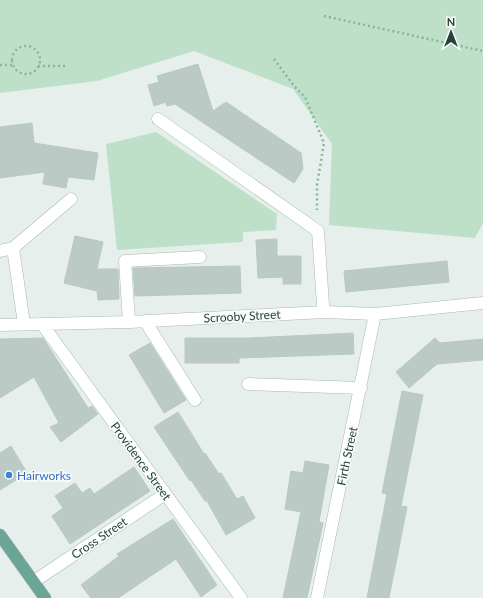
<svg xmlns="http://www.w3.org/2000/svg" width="483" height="598" viewBox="0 0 483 598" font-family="Lato,sans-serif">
	<rect width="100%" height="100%" fill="#e6efeb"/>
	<path fill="#bfe0c8" d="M 0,0 L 483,0 L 483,223 L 475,238 L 329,225 L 332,144 L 293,89 L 194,51 L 97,81 L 0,93 Z
		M 156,132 L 277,214 L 276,230 L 243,232 L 243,242 L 117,250 L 106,144 Z"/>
	<path fill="#bbcac4" stroke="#b8c9c2" d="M 198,64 L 213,111 L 226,102 L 301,153 L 303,169 L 294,183 L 175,104 L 167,106 L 166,102 L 154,106 L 148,85 L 159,82 L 157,76 Z
		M 32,123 L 34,143 L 98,153 L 94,180 L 68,177 L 66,188 L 43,184 L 45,172 L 0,178 L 0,127 Z
		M 75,236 L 103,242 L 97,269 L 118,269 L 119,299 L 98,300 L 97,291 L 64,283 Z
		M 277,239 L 277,256 L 301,256 L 301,284 L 283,284 L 283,277 L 258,278 L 256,240 Z
		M 447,261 L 449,282 L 346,292 L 344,271 Z
		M 240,266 L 241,293 L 135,296 L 133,268 Z
		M 353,333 L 354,354 L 239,358 L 239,363 L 185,363 L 185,338 L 250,338 Z
		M 43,338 L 88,408 L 92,406 L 98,414 L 61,442 L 50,427 L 59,423 L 34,377 L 0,398 L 0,339 Z
		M 435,338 L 440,343 L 483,339 L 483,360 L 437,364 L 409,388 L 396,372 Z
		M 150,343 L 186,400 L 164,413 L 129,355 Z
		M 402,391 L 423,395 L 401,506 L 407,507 L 389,598 L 367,598 L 387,494 L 382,493 Z
		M 178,412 L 204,454 L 205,453 L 219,474 L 221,473 L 237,499 L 243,496 L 255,518 L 226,535 L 207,501 L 205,501 L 191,480 L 190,481 L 154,427 Z
		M 11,446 L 27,473 L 0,490 L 0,453 Z
		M 305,461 L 329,465 L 319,522 L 323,523 L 307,598 L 283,598 L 301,512 L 285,509 L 291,471 L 303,473 Z
		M 134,467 L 150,491 L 70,544 L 52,516 L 63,508 L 55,496 L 75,483 L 82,493 L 90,488 L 94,494 Z
		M 173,519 L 217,585 L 201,597 L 176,559 L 118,598 L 91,598 L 81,585 L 119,556 L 117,554 Z"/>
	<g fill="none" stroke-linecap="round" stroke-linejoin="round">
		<defs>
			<path id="minor" d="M 158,119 L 318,231 L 323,305 L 325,312
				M 13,248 L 71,199
				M 0,251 L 13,248 L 24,324
				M 145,321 L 195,400
				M 129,322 L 125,261 L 200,257
				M 42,324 L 241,598
				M 0,325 L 129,322 L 325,312 L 375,314 L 483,303
				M 248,384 L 361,388
				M 33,582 L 165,494
				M 317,598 L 375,314"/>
			<path id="major" d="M 0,535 L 45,598"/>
		</defs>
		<use href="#minor" stroke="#a8b8b2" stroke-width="13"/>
		<use href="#major" stroke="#c2cac8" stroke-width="13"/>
		<path stroke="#86b3a5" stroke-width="2.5" stroke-dasharray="2 3" stroke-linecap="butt" d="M 324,16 L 483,51
			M12 60a14 14 0 1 1 28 0a14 14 0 1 1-28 0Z
			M 274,59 L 294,86 L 305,97 L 324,143 L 317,185 L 317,210
			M 0,65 L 13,65
			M 38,66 L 67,66"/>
		<use href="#minor" stroke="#fff" stroke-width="12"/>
		<use href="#major" stroke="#6aa596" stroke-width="12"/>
	</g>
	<circle fill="#3f7fe0" stroke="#f7fbf9" stroke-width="1.5" cx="9" cy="475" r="4"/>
	<g text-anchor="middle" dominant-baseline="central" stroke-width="3.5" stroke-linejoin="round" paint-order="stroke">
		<g font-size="12" fill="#24423a" stroke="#f7fbf9">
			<text transform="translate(242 316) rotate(-3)">Scrooby Street</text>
			<text transform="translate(347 456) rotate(-78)">Firth Street</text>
			<text transform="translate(141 461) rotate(54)">Providence Street</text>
			<text transform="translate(99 538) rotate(-34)">Cross Street</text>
		</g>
		<g font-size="12" fill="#366cbe" stroke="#f7fbf9" text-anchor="start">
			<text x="17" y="475">Hairworks</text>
		</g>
	</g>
	<g transform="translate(451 32)" stroke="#f7fbf9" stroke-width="3" paint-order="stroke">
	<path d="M0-3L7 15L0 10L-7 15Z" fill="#24423a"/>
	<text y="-6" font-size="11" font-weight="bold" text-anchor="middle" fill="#24423a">N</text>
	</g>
</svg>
